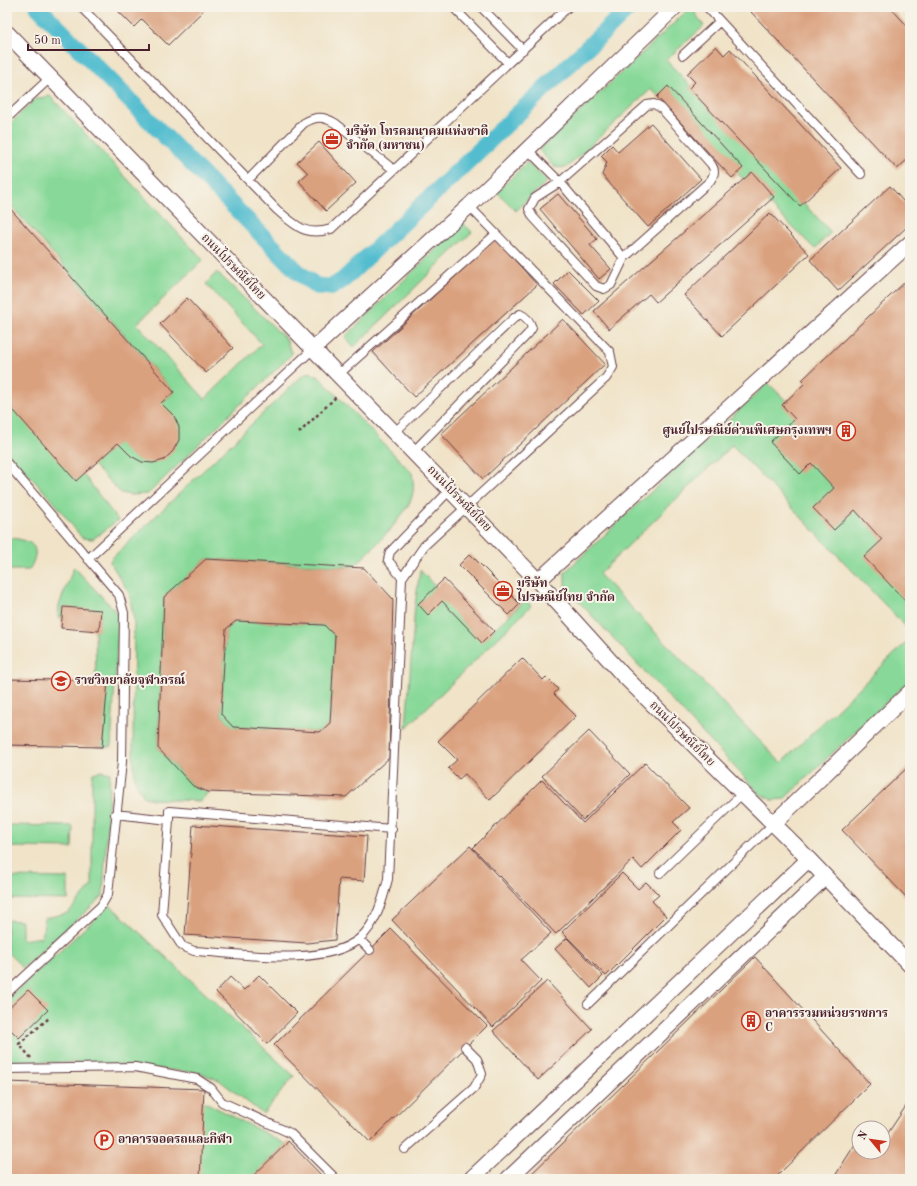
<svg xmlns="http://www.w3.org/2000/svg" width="917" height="1186" viewBox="0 0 917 1186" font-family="'Old Standard TT','Noto Serif Thai',serif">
	<rect width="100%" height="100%" fill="#f7f3e8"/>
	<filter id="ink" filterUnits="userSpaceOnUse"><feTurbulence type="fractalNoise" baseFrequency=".025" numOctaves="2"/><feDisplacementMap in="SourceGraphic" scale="8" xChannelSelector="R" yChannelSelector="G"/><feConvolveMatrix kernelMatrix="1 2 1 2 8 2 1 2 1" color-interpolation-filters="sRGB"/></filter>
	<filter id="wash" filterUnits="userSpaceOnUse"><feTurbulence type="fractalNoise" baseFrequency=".012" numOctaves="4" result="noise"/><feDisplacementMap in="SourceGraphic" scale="16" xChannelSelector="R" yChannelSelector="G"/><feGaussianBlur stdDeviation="0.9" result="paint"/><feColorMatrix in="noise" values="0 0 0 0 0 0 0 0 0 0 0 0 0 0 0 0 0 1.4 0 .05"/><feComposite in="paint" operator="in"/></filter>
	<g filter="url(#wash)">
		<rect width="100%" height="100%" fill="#f0e3c8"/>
		<path fill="#88d999" stroke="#697c62" d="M 691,7 L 704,26 L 666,60 L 831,232 L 815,249 L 651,89 L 566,168 L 554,167 L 539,150 Z
			M 50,96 L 203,260 L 137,324 L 205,399 L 262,344 L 206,284 L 217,272 L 286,339 L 292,354 L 148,494 L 130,495 L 121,493 L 93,465 L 174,392 L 7,201 L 7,127 L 35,99 Z
			M 527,162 L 547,181 L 516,211 L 497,192 Z
			M 463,223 L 472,232 L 354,347 L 345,337 Z
			M 310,372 L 320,378 L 412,473 C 413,479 414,486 413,492 C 411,513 369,551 354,567 L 206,559 L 164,597 L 158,748 L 193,786 L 208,792 L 201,801 L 152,799 L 144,797 L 135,781 L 133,756 L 134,620 L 129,593 L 110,562 L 111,559 L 302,376 Z
			M 768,383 L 910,521 L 910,631 L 732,445 L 599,574 L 781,763 L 910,639 L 910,680 L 784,799 L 772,800 L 760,794 L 565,587 L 565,572 Z
			M 7,394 L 83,474 L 118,520 L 93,539 L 82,538 L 55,503 L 7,452 Z
			M 7,538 C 30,539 44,545 29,570 L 7,570 Z
			M 74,567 L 119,615 L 111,747 L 97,747 L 95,626 L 58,617 L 59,605 Z
			M 420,570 L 483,639 L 526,600 L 531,606 L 406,728 L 415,605 Z
			M 236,621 L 324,625 L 335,636 L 330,723 L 320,732 L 233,727 L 221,714 L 226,629 Z
			M 101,771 L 110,773 L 103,896 L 23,968 L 7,952 L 7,920 L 22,921 L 22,940 L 42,937 L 45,918 L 68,913 L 92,886 L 92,780 L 93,773 Z
			M 7,825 L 73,826 L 72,848 L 7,847 Z
			M 7,877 L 68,878 L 68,900 L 7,899 Z
			M 110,905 L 294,1076 L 263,1114 L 219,1080 L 200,1073 L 111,1064 L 7,1061 L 7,1000 Z
			M 7,1090 L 203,1101 L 286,1144 L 250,1179 L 7,1179 Z"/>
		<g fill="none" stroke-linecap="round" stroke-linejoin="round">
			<path stroke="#53bdcf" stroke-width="17" d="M 38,7 L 298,272 L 316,286 L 332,287 L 343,280 L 630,7"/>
		</g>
		<g id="blocks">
			<path fill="#daa17f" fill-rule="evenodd" d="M 114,7 L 207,7 L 168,45 L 142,19 L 134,27 Z
				M 756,7 L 890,7 L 910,29 L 910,157 L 897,169 L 751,12 Z
				M 716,46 L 724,55 L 730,49 L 841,168 L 800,206 L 689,88 L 695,82 L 687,74 Z
				M 668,86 L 743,168 L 732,178 L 657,97 Z
				M 651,123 L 701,179 L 648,227 L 602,175 L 607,162 L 601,156 L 612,145 L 618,152 Z
				M 319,142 L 356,183 L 326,211 L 299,181 L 308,173 L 297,162 Z
				M 752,172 L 774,197 L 656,302 L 649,294 L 609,329 L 594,311 Z
				M 890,186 L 910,209 L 910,224 L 838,291 L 810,260 Z
				M 558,194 L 597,239 L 590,245 L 611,269 L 599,279 L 540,209 Z
				M 7,205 L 174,392 L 161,403 L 174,416 L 179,427 L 179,440 L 173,451 L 164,460 L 153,463 L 142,462 L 131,456 L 118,443 L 76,481 L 7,403 Z
				M 770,213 L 809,254 L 722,336 L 684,295 Z
				M 496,239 L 537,285 L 414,397 L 373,352 Z
				M 568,270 L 599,301 L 584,315 L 554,284 Z
				M 910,277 L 910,606 L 864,557 L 882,540 L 855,510 L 834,530 L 813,508 L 834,488 L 811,463 L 800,474 L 770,442 L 795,419 L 782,405 L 805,383 L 802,380 Z
				M 187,298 L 233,348 L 206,373 L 160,324 Z
				M 563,319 L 605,364 L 483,479 L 441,434 Z
				M 470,554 L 520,604 L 509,615 L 459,565 Z
				M 206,559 L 364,568 L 393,599 L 389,758 L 346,797 L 208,792 L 193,786 L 158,748 L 164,597 ZM 236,621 L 324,625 L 335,636 L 330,723 L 320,732 L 233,727 L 221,714 L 226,629 Z
				M 444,579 L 494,631 L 482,643 L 442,601 L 428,615 L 418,604 Z
				M 63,607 L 101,610 L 99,631 L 61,628 Z
				M 522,658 L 543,680 L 546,677 L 558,689 L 554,694 L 576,716 L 490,800 L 465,774 L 459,779 L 448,768 L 457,760 L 438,741 Z
				M 7,679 L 108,681 L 102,747 L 7,745 Z
				M 589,731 L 630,774 L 583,820 L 542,776 Z
				M 645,763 L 689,808 L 673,822 L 681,830 L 642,869 L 633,859 L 556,934 L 473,848 L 542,780 L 583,823 Z
				M 910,765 L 910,901 L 842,830 Z
				M 193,825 L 367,836 L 364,881 L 339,879 L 335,940 L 307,943 L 185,935 Z
				M 470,846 L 551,933 L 521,960 L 541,981 L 493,1027 L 392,920 Z
				M 622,873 L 638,889 L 646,882 L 659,895 L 652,901 L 666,916 L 606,976 L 562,932 Z
				M 391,929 L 487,1026 L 370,1142 L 274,1045 Z
				M 567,938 L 603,976 L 591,988 L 555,949 Z
				M 755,957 L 870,1084 L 774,1179 L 526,1179 Z
				M 259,975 L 297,1013 L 267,1044 L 216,992 L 230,977 L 244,990 Z
				M 547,981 L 592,1029 L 538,1080 L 493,1031 Z
				M 28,990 L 48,1010 L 19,1038 L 7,1026 L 7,1010 Z
				M 7,1082 L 204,1089 L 200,1179 L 7,1179 Z
				M 908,1103 L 910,1104 L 910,1179 L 833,1179 L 859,1138 L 859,1152 L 883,1152 L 883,1139 L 884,1139 Z
				M 288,1141 L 325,1179 L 250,1179 L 286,1144 Z"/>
		</g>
	</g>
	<g filter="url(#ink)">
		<use href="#blocks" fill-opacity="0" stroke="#633c43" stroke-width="1"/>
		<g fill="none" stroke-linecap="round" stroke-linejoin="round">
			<defs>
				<path id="lane" d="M 81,7 L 277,210 C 296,226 306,237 331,229 L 568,7
					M 453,7 L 508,63
					M 481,7 L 523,50
					M 707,7 L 861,174
					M 683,55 L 720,21
					M 654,104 L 661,108 L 711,164 C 716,171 714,175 710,181 L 624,258 L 611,285 L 604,289 L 596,286 L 533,217 L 529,209 L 535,198 L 560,182 L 647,105 Z
					M 7,118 L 50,78
					M 527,149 L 560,182 L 624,258
					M 248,180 L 304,123 C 316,116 323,116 335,123 L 394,170
					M 338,375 L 496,234
					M 394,433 L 514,318 L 520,314 C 527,317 530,321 532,328 L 528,334 L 413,452
					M 7,463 L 119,595 L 124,613 L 122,762 L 108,894 L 101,906 L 7,993
					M 88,559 L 313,349
					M 402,578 L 388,560 L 390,552 L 450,490
					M 115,814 L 169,820 L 169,811 L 392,829
					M 169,820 L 162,915 L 182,946 L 194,951 C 238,953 323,968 359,939 C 376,925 383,899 388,879 L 402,578 L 424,546 L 606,378 L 613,367 L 610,352 L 469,206
					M 660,873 L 743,793
					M 359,939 L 370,950
					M 588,1004 L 773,824
					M 7,1069 L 135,1067 L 197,1079 L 211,1088 L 222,1102 L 290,1133 L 336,1179
					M 405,1149 L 474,1088 L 482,1074 L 477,1059 L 465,1047"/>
				<path id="street" d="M 7,33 L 538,581 L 622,674 L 793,843 L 910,965
					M 313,349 L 469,206 L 675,7
					M 538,581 L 910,243
					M 773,824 L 910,692
					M 471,1179 L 808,860
					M 508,1179 L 825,877"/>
			</defs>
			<use href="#lane" stroke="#633c43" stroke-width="10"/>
			<use href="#street" stroke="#633c43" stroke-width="17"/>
			<path stroke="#633c43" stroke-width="2.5" stroke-dasharray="3 3" stroke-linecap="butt" d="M 299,433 L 337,396
				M 910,1039 L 908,1041 L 910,1045
				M 31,1058 L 19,1044 L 49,1018"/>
			<use href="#lane" stroke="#fff" stroke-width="8"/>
			<use href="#street" stroke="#fff" stroke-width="15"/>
		</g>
	</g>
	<defs>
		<symbol id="office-ring" viewBox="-11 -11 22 22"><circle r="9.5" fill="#f7f3e8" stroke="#c8321e" stroke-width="1.5"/><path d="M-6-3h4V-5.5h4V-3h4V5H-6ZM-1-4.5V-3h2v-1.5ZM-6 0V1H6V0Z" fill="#c8321e"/></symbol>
		<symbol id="building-ring" viewBox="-11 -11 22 22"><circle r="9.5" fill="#f7f3e8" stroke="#c8321e" stroke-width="1.5"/><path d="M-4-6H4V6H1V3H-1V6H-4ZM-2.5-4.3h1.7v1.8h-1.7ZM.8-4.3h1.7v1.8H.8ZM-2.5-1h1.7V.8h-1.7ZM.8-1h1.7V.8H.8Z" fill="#c8321e"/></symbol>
		<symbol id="university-ring" viewBox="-11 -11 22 22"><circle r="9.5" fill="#f7f3e8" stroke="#c8321e" stroke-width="1.5"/><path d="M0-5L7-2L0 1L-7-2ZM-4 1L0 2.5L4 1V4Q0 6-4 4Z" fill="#c8321e"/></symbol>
		<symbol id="parking-ring" viewBox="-11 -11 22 22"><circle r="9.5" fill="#f7f3e8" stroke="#c8321e" stroke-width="1.5"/><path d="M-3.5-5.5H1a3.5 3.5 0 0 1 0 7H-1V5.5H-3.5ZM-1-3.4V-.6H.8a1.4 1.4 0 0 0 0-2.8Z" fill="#c8321e"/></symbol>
	</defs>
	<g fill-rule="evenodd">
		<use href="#office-ring" x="321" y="128" width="22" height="22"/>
		<use href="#building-ring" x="835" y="420" width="22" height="22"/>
		<use href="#office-ring" x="492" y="580" width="22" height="22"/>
		<use href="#university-ring" x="50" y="670" width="22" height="22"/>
		<use href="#building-ring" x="740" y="1010" width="22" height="22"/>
		<use href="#parking-ring" x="93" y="1129" width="22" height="22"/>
	</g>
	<g text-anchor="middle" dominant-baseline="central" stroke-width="4" stroke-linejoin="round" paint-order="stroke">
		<g font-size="12" font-weight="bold" fill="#4a1f2b" stroke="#f7f3e8" text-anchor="start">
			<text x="346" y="132">บริษัท โทรคมนาคมแห่งชาติ<tspan x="346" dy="14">จำกัด (มหาชน)</tspan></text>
			<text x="832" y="431" text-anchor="end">ศูนย์ไปรษณีย์ด่วนพิเศษกรุงเทพฯ</text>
			<text x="517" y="584">บริษัท<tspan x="517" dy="14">ไปรษณีย์ไทย จำกัด</tspan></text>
			<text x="75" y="681">ราชวิทยาลัยจุฬาภรณ์</text>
			<text x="765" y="1014">อาคารรวมหน่วยราชการ<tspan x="765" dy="14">C</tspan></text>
			<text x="118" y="1140">อาคารจอดรถและกีฬา</text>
		</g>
		<g font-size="12" fill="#4a1f2b" stroke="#f7f3e8">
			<text transform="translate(233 267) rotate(46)">ถนนไปรษณีย์ไทย</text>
			<text transform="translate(459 499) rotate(46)">ถนนไปรษณีย์ไทย</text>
			<text transform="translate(682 734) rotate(45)">ถนนไปรษณีย์ไทย</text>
		</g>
	</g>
	<rect width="917" height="1186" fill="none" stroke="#f7f3e8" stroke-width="24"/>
	<g transform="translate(871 1140) rotate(299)"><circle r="19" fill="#f7f3e8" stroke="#b29e9c"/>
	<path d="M0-3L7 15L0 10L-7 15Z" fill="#c8321e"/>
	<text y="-6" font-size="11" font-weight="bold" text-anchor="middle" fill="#4a1f2b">N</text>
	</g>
	<path d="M28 44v6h121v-6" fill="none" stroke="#4a1f2b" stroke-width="2"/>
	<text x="34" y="44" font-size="12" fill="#4a1f2b" stroke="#f7f3e8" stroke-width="3" paint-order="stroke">50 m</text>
</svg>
